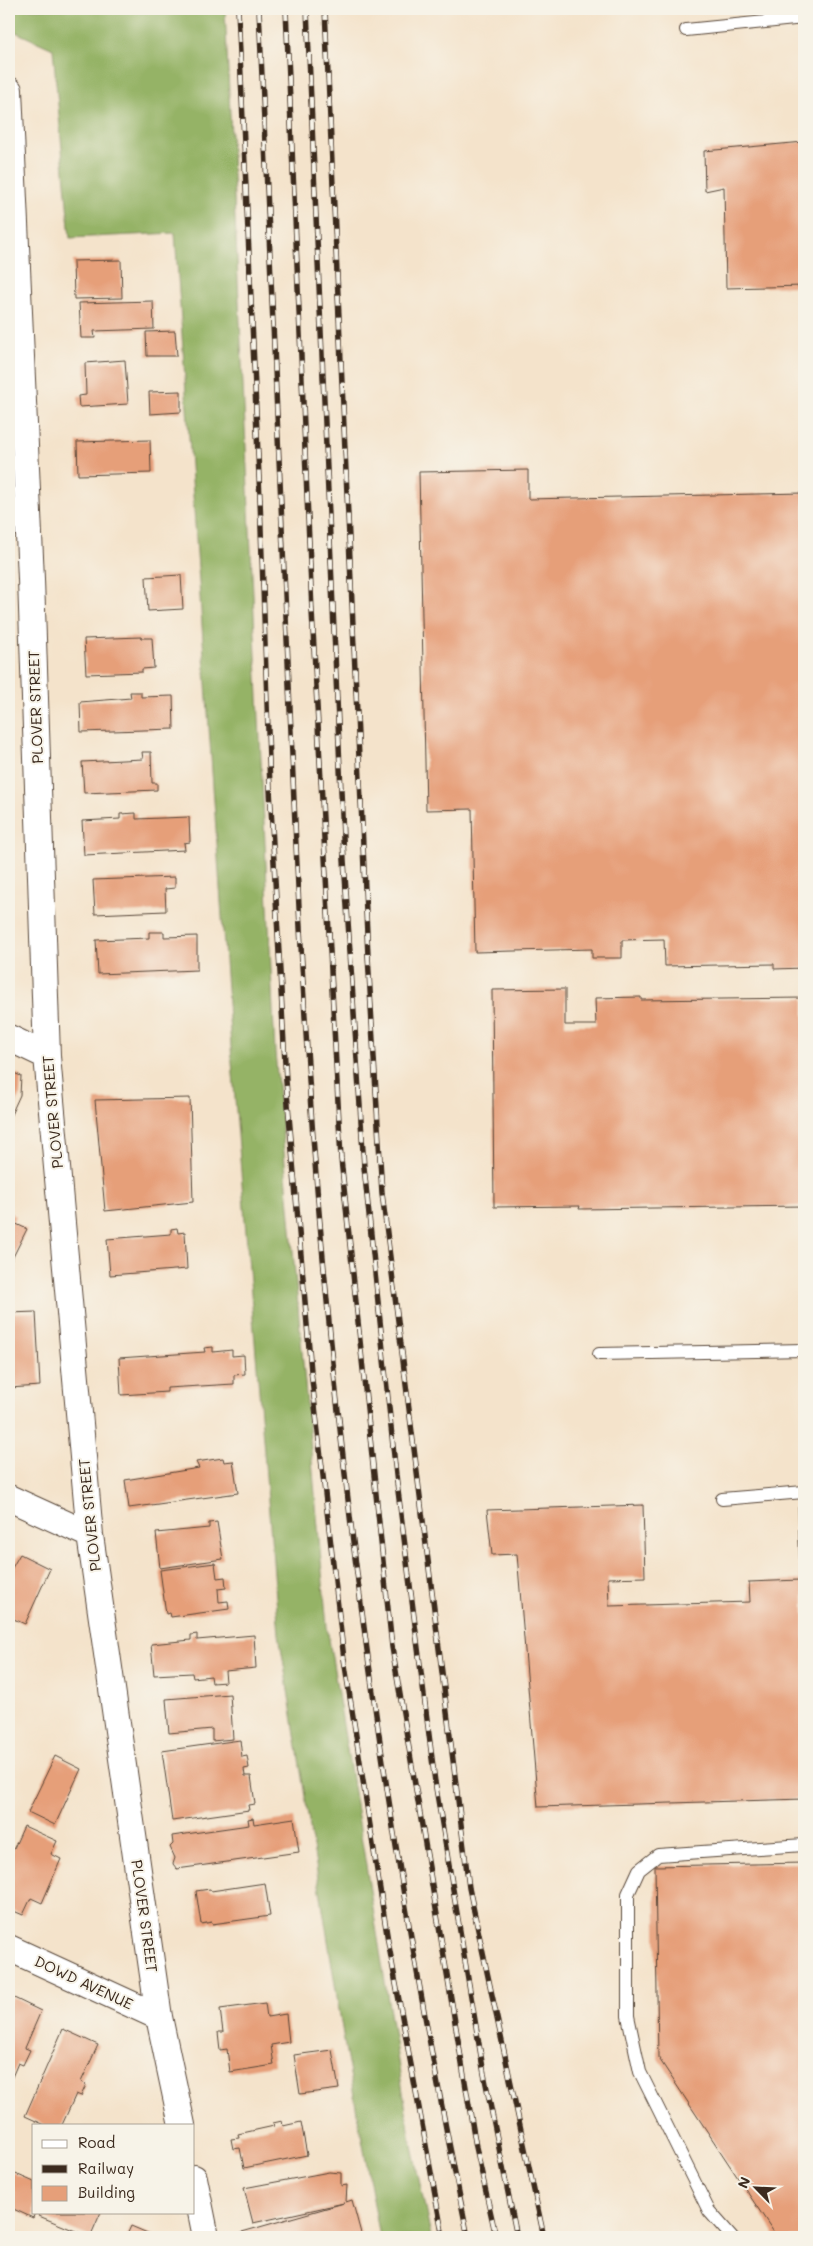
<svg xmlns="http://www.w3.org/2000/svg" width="813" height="2246" viewBox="0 0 813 2246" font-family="Mali,sans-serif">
	<rect width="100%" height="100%" fill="#f7f3e8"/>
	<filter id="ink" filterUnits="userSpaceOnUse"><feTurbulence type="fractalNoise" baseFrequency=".02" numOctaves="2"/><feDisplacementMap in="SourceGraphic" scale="10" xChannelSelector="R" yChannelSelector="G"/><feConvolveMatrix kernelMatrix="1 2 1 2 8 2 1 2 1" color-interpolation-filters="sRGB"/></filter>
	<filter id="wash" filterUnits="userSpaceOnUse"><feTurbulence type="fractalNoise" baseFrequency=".0096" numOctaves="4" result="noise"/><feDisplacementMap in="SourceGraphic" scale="20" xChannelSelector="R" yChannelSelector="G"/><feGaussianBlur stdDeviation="1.12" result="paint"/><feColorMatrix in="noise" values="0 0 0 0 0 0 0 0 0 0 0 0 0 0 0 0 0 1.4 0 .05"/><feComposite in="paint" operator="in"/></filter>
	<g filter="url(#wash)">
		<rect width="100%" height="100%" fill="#f4e3cb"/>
		<path fill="#95b366" stroke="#686e42" d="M 9,9 L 225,9 L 275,1052 L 327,1627 L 411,2141 L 431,2237 L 380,2237 L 345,2047 L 279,1634 L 232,1062 L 175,233 L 70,238 L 53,49 L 9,29 Z"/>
		<g id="blocks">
			<path fill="#e69f79" d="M 804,142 L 804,286 L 726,288 L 724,187 L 705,191 L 704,151 Z
				M 121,260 L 122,298 L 74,299 L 73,261 Z
				M 153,301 L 154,329 L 94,331 L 95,338 L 81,338 L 79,303 Z
				M 175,331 L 177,356 L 147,356 L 146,332 Z
				M 125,360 L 128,404 L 79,407 L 78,396 L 86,395 L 85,363 Z
				M 181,391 L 181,412 L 150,414 L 149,392 Z
				M 150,440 L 151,473 L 78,475 L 77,442 Z
				M 528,470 L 528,499 L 804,493 L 804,968 L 774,969 L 774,964 L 665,966 L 664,939 L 622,940 L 622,958 L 592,958 L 592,949 L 475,952 L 472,809 L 426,810 L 419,472 Z
				M 181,575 L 183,609 L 148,611 L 146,577 Z
				M 141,637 L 141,638 L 152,638 L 154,668 L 142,669 L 142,672 L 86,674 L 84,639 Z
				M 130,692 L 141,692 L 141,697 L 173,696 L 174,729 L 81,732 L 80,702 L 131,698 Z
				M 142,752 L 151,752 L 152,783 L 157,783 L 157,790 L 84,793 L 82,762 L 143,759 Z
				M 136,813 L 136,819 L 189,817 L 190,842 L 184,843 L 185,850 L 84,855 L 82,821 L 120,819 L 120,814 Z
				M 175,877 L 175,888 L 165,889 L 166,911 L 95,914 L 93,880 Z
				M 149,932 L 164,932 L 164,937 L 197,936 L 197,970 L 98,974 L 96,940 L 149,938 Z
				M 565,989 L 565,1025 L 596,1025 L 595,998 L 641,997 L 641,1000 L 804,998 L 804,1206 L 579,1209 L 580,1206 L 494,1207 L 492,990 Z
				M 9,1071 L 21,1076 L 20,1095 L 9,1119 Z
				M 190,1098 L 193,1202 L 105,1211 L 95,1100 Z
				M 9,1213 L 16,1216 L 12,1222 L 27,1229 L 10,1263 Z
				M 177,1228 L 178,1233 L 185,1232 L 187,1269 L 110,1275 L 107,1239 L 171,1234 L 171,1229 Z
				M 36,1312 L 40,1386 L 9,1388 L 9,1313 Z
				M 213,1347 L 213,1352 L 232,1350 L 232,1356 L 244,1355 L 245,1374 L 234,1375 L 234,1384 L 167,1388 L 167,1392 L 121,1395 L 119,1358 L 205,1352 L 204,1348 Z
				M 223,1458 L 224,1462 L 233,1461 L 238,1493 L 129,1508 L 125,1480 L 199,1468 L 196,1462 Z
				M 643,1505 L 645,1577 L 608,1578 L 609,1606 L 750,1602 L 749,1582 L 800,1580 L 798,1507 L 804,1506 L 804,1799 L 538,1807 L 517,1554 L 492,1555 L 487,1510 Z
				M 217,1522 L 223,1559 L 160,1568 L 156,1533 L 209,1528 L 209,1523 Z
				M 20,1554 L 50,1569 L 25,1624 L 9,1617 L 9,1573 Z
				M 215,1563 L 217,1578 L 225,1577 L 226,1588 L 218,1589 L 219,1602 L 228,1601 L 229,1609 L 171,1617 L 170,1613 L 166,1614 L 160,1570 Z
				M 197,1634 L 197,1640 L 254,1635 L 256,1668 L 225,1671 L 226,1682 L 212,1683 L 211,1676 L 193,1678 L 192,1673 L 154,1675 L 151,1644 L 191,1640 L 191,1635 Z
				M 230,1694 L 233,1739 L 212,1741 L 212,1729 L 169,1733 L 166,1699 Z
				M 240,1740 L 242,1757 L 247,1756 L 249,1768 L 244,1769 L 245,1776 L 251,1776 L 255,1804 L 248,1805 L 249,1810 L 172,1821 L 162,1751 Z
				M 55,1756 L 81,1769 L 55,1825 L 28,1812 Z
				M 253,1818 L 254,1824 L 294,1818 L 299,1852 L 177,1869 L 173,1864 L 175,1858 L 170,1847 L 173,1844 L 172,1836 L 249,1825 L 248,1819 Z
				M 24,1826 L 57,1841 L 51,1854 L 61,1859 L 42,1903 L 31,1898 L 23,1915 L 9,1909 L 9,1859 Z
				M 804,1863 L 804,2237 L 777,2237 L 658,2057 L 655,1866 Z
				M 265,1883 L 270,1916 L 212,1924 L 212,1922 L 201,1924 L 196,1891 L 210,1889 L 211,1891 Z
				M 12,1997 L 41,2011 L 25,2048 L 30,2050 L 23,2065 L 18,2063 L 9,2084 L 9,2004 Z
				M 265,2003 L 267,2017 L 286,2014 L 289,2042 L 271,2045 L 274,2065 L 230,2072 L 227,2049 L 220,2050 L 218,2032 L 223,2032 L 220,2009 Z
				M 63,2029 L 98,2045 L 81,2082 L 86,2085 L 81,2096 L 76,2094 L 62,2125 L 45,2125 L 25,2116 Z
				M 332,2050 L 339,2089 L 300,2094 L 294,2055 Z
				M 282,2121 L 283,2126 L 301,2122 L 307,2155 L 244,2168 L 240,2148 L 233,2149 L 231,2139 L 239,2138 L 238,2134 L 274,2126 L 273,2123 Z
				M 9,2171 L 34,2182 L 34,2212 L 35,2212 L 33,2218 L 9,2207 L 15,2192 L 9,2189 Z
				M 329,2172 L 341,2173 L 341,2186 L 347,2185 L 346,2202 L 352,2200 L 362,2237 L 243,2237 L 242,2232 L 344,2203 L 253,2223 L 244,2188 Z
				M 41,2212 L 101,2212 L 90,2237 L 39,2216 Z
				M 131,2226 L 157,2237 L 126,2237 Z"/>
		</g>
	</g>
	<g filter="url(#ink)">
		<use href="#blocks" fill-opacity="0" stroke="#574638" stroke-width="1"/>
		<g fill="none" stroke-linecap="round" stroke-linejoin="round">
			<defs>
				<path id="service" d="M 686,30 L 804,18
					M 599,1354 L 804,1350
					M 722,1499 L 804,1492
					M 732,2237 L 709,2211 L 640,2072 L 628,2016 L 628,1894 L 639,1870 L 658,1855 L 804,1845"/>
				<path id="minor" d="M 9,90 L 31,579 L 47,1056 L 90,1535 L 159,2017 L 182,2125
					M 9,1038 L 47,1056
					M 9,1498 L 90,1535
					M 9,1948 L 159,2017
					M 194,2178 L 206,2237"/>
			</defs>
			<use href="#service" stroke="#574638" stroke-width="14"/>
			<use href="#minor" stroke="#574638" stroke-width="28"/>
			<use href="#service" stroke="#fff" stroke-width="12"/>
			<use href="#minor" stroke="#fff" stroke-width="26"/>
			<defs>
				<path id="rail" d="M 238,9 L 260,499 L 270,789 L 286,1081 L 311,1371 L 344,1659 L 388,1941 L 443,2237
					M 259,9 C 269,226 278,444 288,661 C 296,853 304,1044 321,1235 C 350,1571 399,1907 468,2237
					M 286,9 L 312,611 L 341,1159 L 392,1647 L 476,2147 L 496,2237
					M 307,9 L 344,860 L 364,1167 L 396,1475 L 435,1782 L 484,2074 L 517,2237
					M 325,9 L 368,956 L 382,1193 L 469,1888 L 544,2237"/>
			</defs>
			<use href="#rail" stroke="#3b2a1e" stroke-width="5.5"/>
			<use href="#rail" stroke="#f7f3e8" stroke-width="4" stroke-dasharray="11" stroke-linecap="butt"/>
		</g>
	</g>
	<g text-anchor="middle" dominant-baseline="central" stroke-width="4" stroke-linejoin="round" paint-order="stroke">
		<g font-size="15" fill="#3b2a1e" stroke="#f7f3e8">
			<text transform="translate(35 707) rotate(-92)">PLOVER STREET</text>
			<text transform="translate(52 1112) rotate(-95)">PLOVER STREET</text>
			<text transform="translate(89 1515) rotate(-96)">PLOVER STREET</text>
			<text transform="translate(145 1916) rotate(82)">PLOVER STREET</text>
			<text transform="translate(84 1982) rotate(25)">DOWD AVENUE</text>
		</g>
	</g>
	<rect width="813" height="2246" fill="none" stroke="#f7f3e8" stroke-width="30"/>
	<rect x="32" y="2124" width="162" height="90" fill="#f7f3e8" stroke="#aca397"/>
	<rect x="42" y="2140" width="25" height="8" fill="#ffffff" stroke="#aca397"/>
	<text x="78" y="2148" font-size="15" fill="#3b2a1e">Road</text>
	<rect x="42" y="2165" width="25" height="8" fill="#3b2a1e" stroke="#aca397"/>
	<text x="78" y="2174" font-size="15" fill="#3b2a1e">Railway</text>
	<rect x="42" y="2186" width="25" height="15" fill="#e69f79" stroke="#aca397"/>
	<text x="78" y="2198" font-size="15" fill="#3b2a1e">Building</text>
	<g transform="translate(756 2188) rotate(294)" stroke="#f7f3e8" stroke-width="4" paint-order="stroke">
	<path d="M0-4L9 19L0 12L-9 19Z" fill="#3b2a1e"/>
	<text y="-8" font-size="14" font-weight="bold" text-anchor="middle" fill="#3b2a1e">N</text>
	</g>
</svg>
